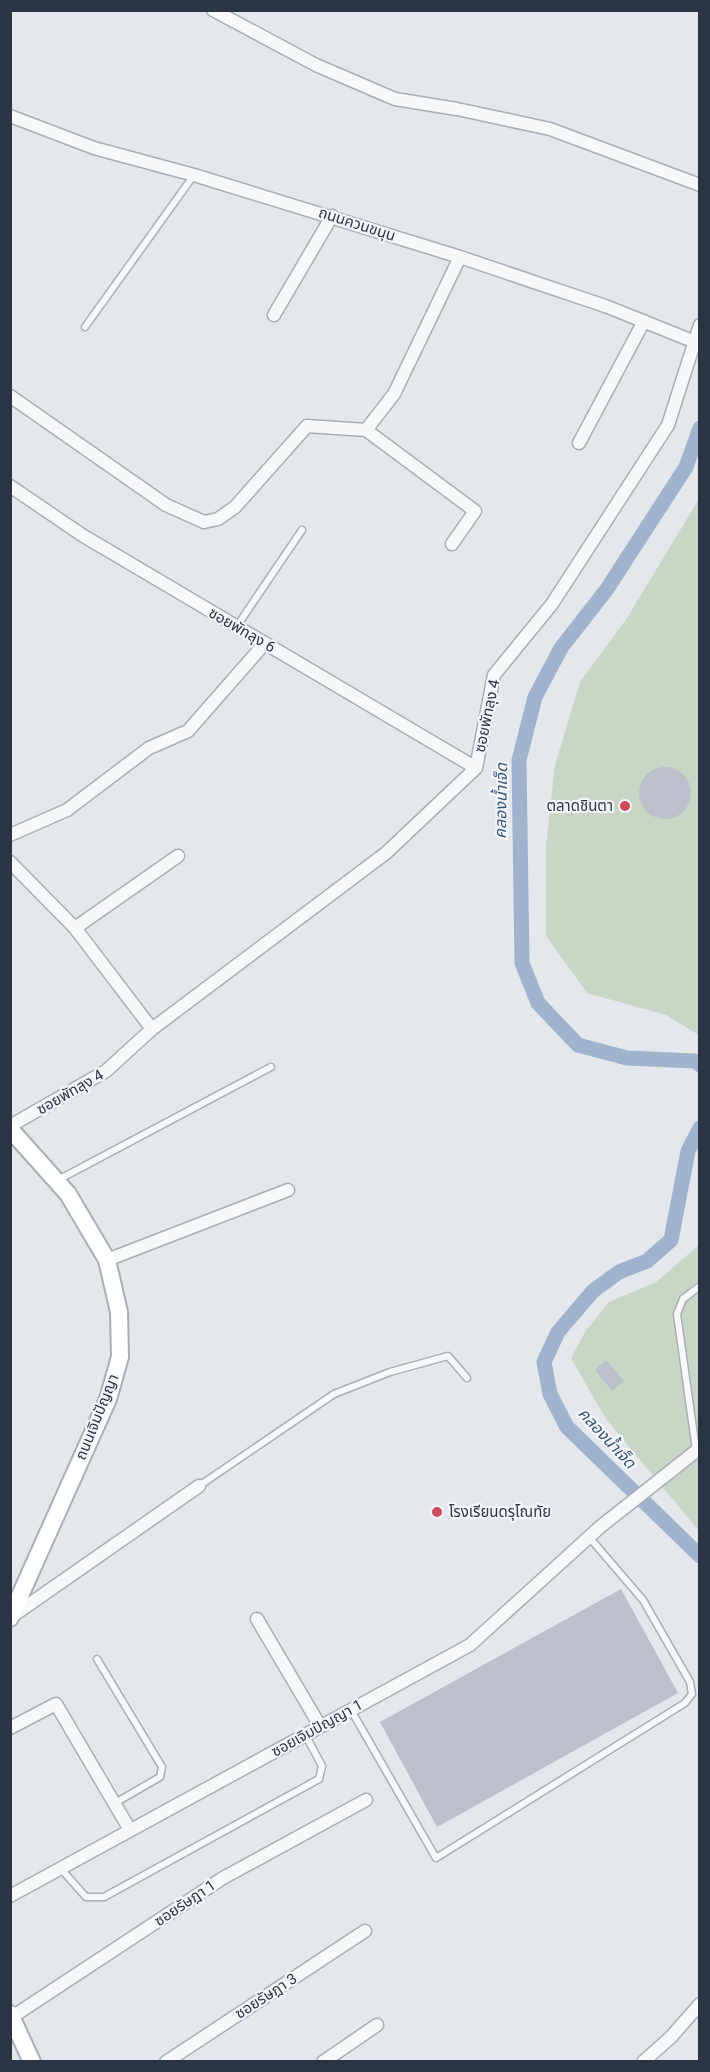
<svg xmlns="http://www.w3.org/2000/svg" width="710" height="2072" viewBox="0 0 710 2072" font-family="Roboto,'Noto Sans Thai',sans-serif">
	<rect width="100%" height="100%" fill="#e4e7ec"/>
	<path fill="#c9d6c5" d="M 699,499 L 699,1035 L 666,1015 L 587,993 L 546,936 L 546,846 L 555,765 L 580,682 L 627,618 Z
		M 699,1235 L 699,1531 L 606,1419 L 571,1358 L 585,1332 L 609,1302 L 656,1282 L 698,1246 Z"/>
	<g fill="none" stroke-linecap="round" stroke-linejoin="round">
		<path stroke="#9fb4cc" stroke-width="15" d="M 700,428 L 686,467 L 607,589 L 561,648 L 535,697 L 519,760 L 522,963 L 538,1003 L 578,1045 L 627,1058 L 695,1061 L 700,1065
			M 700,1128 L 688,1151 L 671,1240 L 647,1261 L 619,1272 L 593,1291 L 558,1332 L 544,1362 L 550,1394 L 567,1427 L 700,1556"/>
	</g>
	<path fill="#bbc0ca" d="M639 793a26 26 0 1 1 52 0a26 26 0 1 1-52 0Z
		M 606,1360 L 624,1381 L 612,1391 L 595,1370 Z
		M 621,1589 L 678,1693 L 437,1827 L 380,1722 Z"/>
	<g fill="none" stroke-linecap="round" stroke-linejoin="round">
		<defs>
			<path id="lane" d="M 85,327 L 194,175
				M 237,626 L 302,530
				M 58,1180 L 271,1067
				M 696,1450 L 677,1314 L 683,1299 L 700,1286
				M 199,1486 L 334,1394 L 390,1372 L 448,1356 L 467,1378
				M 97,1659 L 162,1767 L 160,1777 L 115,1803
				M 351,1710 L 436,1858 L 685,1703 L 692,1694 L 690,1682 L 643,1600 L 589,1537
				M 61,1869 L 86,1897 L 104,1897 L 319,1779 L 322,1766 L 305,1734"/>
			<path id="street" d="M 213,10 L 316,65 L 395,99 L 457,109 L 550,129 L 700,185
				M 10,116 L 94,148 L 194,175 L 460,257 L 608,307 L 700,344
				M 274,315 L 332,216
				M 10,396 L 166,505 L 204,522 L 218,519 L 235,507 L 307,426 L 366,430 L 394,394 L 460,257
				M 366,430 L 475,511 L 452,544
				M 579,443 L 644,321
				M 10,486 L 82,535 L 476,768
				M 10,835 L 67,810 L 149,748 L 188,731 L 265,643
				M 10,862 L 75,928 L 152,1029
				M 75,928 L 178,856
				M 10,1126 L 106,1071 L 152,1029 L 386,853 L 476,768 L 494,675 L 552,604 L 668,425 L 700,325
				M 107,1260 L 288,1190
				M 11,1617 L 199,1486
				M 257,1619 L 320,1726
				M 10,1728 L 56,1704 L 130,1830
				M 10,1896 L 470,1645 L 600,1527 L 700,1448
				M 12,2017 L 223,1878 L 366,1800
				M 166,2062 L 365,1931
				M 323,2062 L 377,2025
				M 643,2062 L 671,2037 L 700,2004"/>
			<path id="secondary" d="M 10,1129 L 68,1194 L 107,1260 L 119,1312 L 120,1357 L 108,1399 L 10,1618
				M 10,2014 L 32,2062"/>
		</defs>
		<use href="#lane" stroke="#a9aeb7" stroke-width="9"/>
		<use href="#street" stroke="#a9aeb7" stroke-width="15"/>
		<use href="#secondary" stroke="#a9aeb7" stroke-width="20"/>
		<use href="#lane" stroke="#f7f8fa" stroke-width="6"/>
		<use href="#street" stroke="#f7f8fa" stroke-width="12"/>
		<use href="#secondary" stroke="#fff" stroke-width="16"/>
	</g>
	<g fill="#d1495b" stroke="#f4f6f9" stroke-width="2">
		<circle cx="625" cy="806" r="6"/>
		<circle cx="437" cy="1512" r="6"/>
	</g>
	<g text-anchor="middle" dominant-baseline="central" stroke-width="4.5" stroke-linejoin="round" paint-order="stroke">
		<g font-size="15" fill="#2b3445" stroke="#f4f6f9">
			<text transform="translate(357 224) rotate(18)">ถนนควนขนุน</text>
			<text transform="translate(242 630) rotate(30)">ซอยพัทลุง 6</text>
			<text transform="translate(487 716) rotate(-78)">ซอยพัทลุง 4</text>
			<text transform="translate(70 1092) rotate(-30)">ซอยพัทลุง 4</text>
			<text transform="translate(97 1417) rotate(-68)">ถนนเจิมปัญญา</text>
			<text transform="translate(317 1728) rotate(-29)">ซอยเจิมปัญญา 1</text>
			<text transform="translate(185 1903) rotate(-34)">ซอยรัษฎา 1</text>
			<text transform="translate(266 1996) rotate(-33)">ซอยรัษฎา 3</text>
		</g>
		<g font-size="15" fill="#2b3445" stroke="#f4f6f9" text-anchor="end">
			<text x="613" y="806">ตลาดชินตา</text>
			<text x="449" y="1512" text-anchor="start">โรงเรียนดรุโณทัย</text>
		</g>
		<g font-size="16" font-style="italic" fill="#34527a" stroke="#f4f6f9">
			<text transform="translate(501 801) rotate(-89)">คลองน้ำเจ็ด</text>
			<text transform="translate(607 1438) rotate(47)">คลองน้ำเจ็ด</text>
		</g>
	</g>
	<rect width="710" height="2072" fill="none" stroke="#2b3445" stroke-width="24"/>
</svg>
